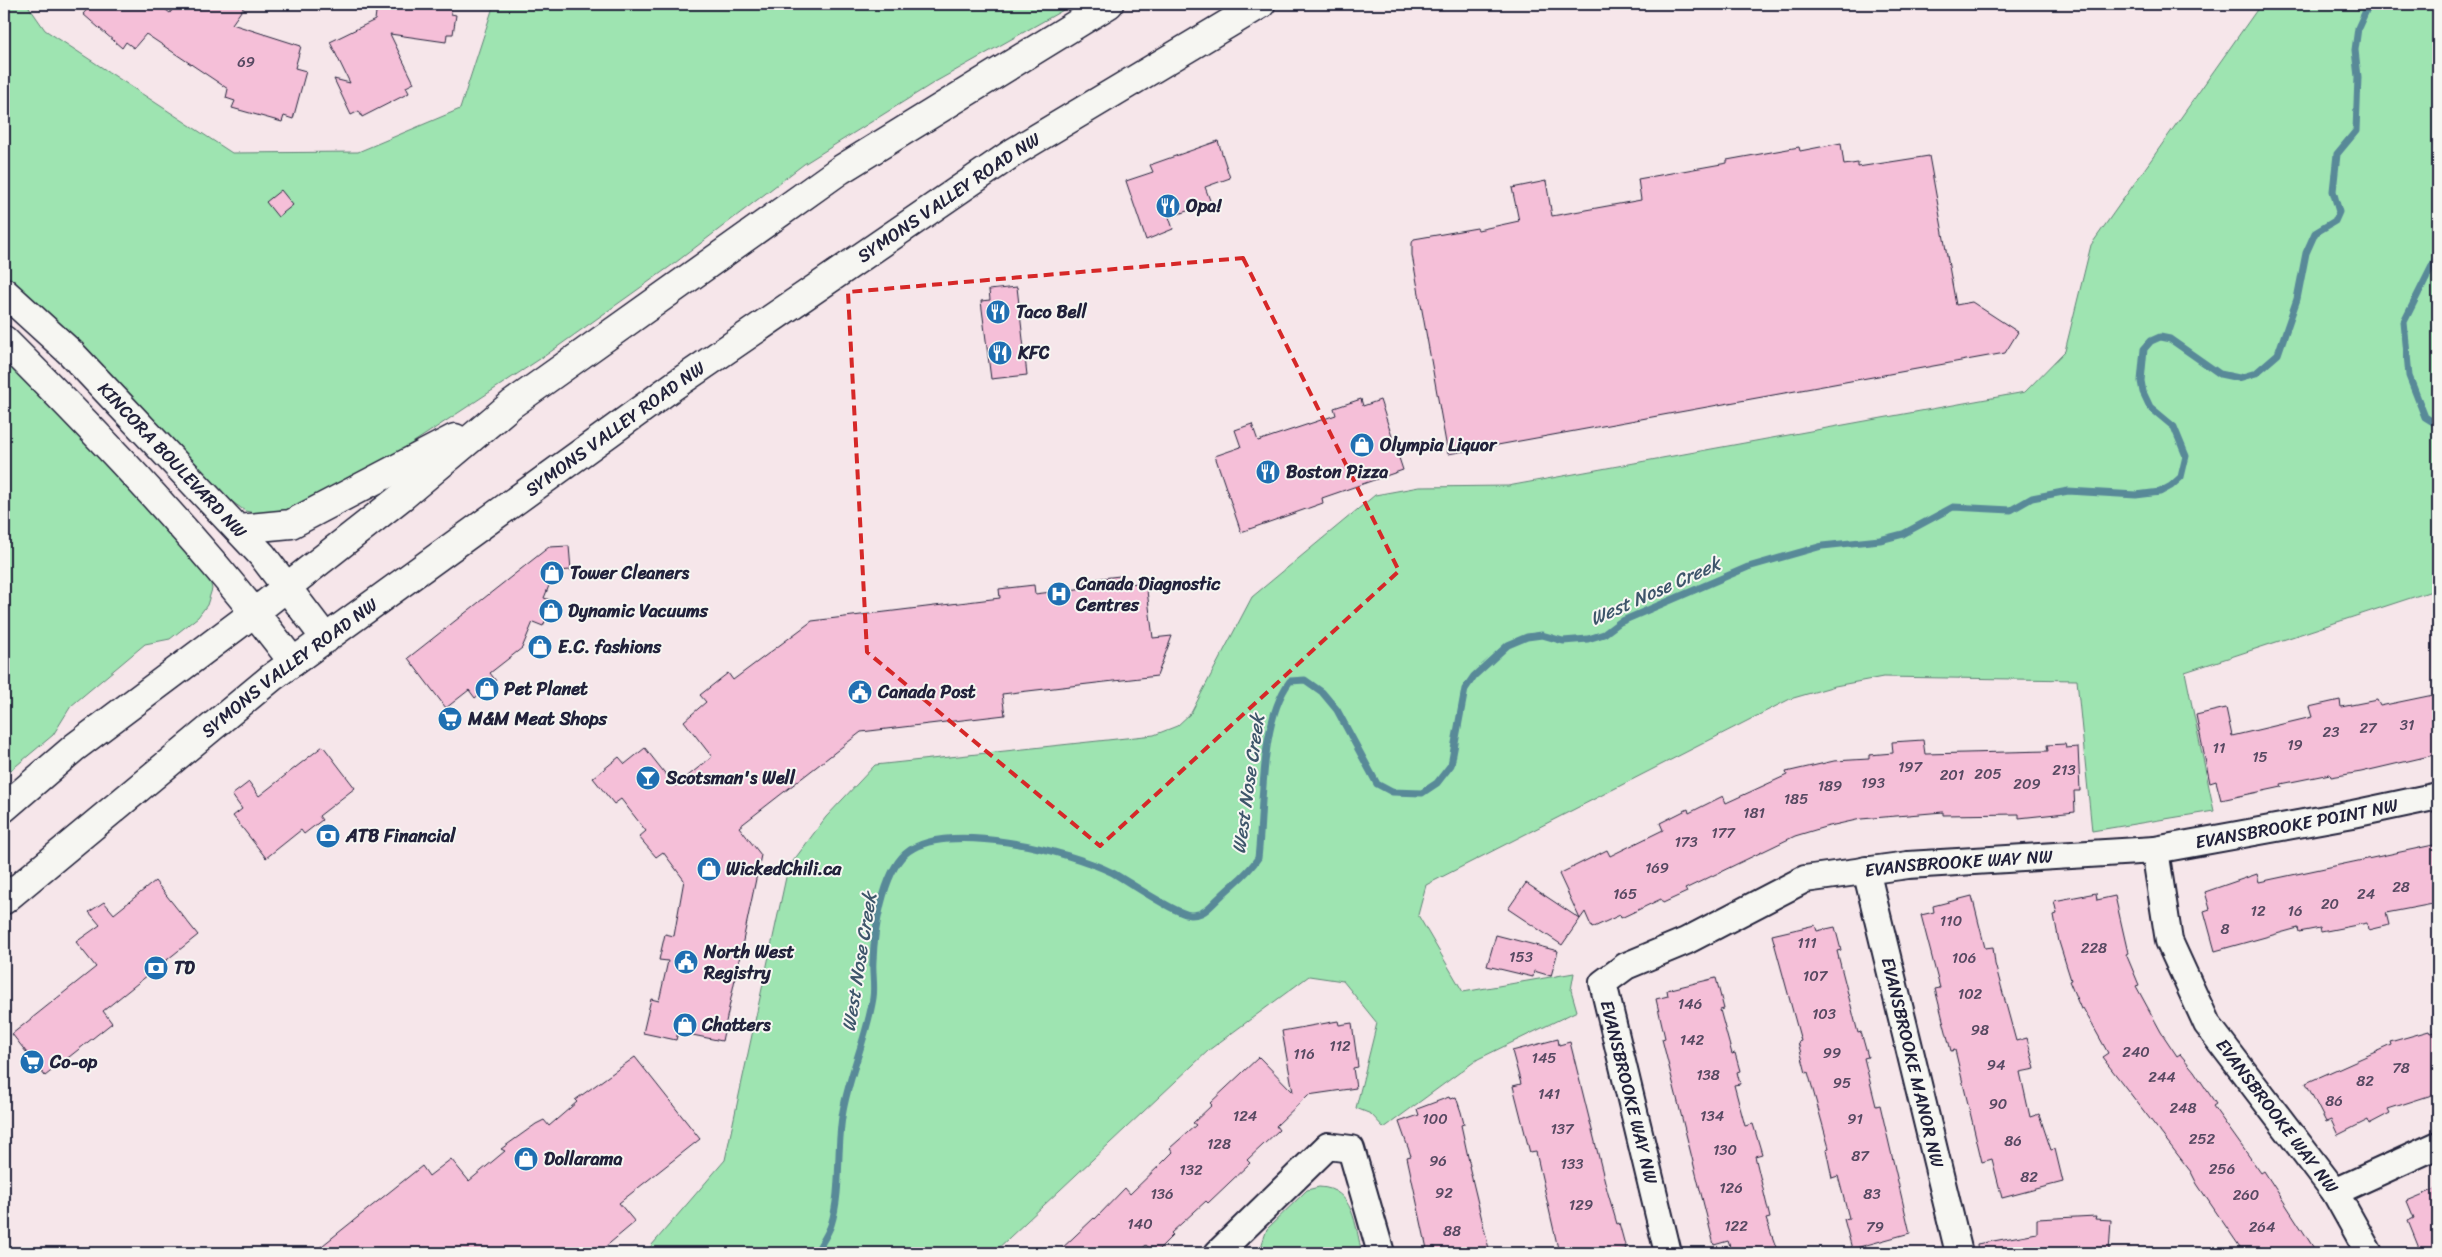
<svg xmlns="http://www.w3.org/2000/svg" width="2442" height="1257" viewBox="0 0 2442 1257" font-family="Sriracha,sans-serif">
	<rect width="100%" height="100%" fill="#f6e6ea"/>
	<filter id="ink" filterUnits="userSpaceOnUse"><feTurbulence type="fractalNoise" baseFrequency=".02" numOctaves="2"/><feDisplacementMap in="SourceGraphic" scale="10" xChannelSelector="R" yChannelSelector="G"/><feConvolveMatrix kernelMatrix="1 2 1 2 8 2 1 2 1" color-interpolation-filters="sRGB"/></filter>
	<g filter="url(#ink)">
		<path fill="#9ee4b1" stroke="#608376" d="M 4,4 L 27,4 L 45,30 L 232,153 L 358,152 L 460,109 L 494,4 L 1074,4 L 935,82 L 804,164 L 675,263 L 546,355 L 376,467 L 300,506 L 279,512 L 265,515 L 245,511 L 230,500 L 111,379 L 4,276 Z
			M 2261,4 L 2438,4 L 2438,589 L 2185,672 L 2214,811 L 2092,831 L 2077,680 L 1883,677 L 1835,686 L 1790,699 L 1426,885 L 1418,915 L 1463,992 L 1574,973 L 1571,990 L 1577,1011 L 1478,1059 L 1384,1128 L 1371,1114 L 1356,1108 L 1377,1023 L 1343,981 L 1309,976 L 1209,1050 L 993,1253 L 645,1253 L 725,1160 L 788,868 L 826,817 L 875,765 L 1154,735 L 1177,726 L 1191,713 L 1252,597 L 1375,495 L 1419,487 L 1508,486 L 2025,392 L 2065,351 L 2091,245 Z
			M 4,358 L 206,563 L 212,589 L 207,605 L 198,617 L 170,639 L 145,644 L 71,706 L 53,735 L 4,776 Z
			M 1319,1187 C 1354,1188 1355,1226 1362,1253 L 1263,1253 L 1262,1244 L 1267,1229 L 1307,1190 Z"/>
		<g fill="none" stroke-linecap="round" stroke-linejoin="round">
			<path stroke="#588998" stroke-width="7" d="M 2438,254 L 2404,322 L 2409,376 L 2425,417 L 2438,425
				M 816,1253 C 821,1244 828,1234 831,1225 C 842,1190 836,1148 843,1111 C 850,1072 867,1037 873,998 C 875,986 872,973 873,961 C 874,931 883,874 905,854 C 944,819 1070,851 1113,873 C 1129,882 1177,915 1191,915 C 1194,915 1201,914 1203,912 C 1209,909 1215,901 1221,896 C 1234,883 1248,874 1258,858 C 1264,807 1259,722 1290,681 L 1305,680 L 1322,692 L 1337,710 L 1377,784 L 1392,792 L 1422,793 L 1437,783 L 1451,765 L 1465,689 L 1474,676 L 1508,645 L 1527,637 L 1542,635 L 1563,641 L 1588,639 L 1604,634 L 1620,622 L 1748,567 L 1822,546 L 1880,540 L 1903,534 L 1953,507 L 2011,510 L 2032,498 L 2068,491 L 2136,495 L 2160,492 L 2171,486 L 2181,477 L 2186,456 L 2174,427 L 2150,407 L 2143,392 L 2141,381 L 2144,349 L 2151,341 L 2160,337 L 2170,339 L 2220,374 L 2239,378 L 2256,373 L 2278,354 L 2297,299 L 2306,253 L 2315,233 L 2335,221 L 2339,212 L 2333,191 L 2337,154 L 2356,131 L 2358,77 L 2355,50 L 2358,28 L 2369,4"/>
		</g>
		<path fill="#f5bfd8" stroke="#22223b" d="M 92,4 L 158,4 L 170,13 L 176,4 L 246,4 L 232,24 L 301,46 L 295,68 L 306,71 L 293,119 L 284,116 L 282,122 L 232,108 L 235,101 L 226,98 L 228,89 L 146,34 L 134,48 L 126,42 L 122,48 L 83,14 Z
			M 377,4 L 452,4 L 451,14 L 456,15 L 453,34 L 447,34 L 446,42 L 390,34 L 414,83 L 406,87 L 409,93 L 362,117 L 359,111 L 351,115 L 334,79 L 350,83 L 330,42 L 375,20 Z
			M 1218,141 L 1230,178 L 1205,187 L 1211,203 L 1169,217 L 1173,229 L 1146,240 L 1126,181 L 1153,172 L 1150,165 Z
			M 1841,143 L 1844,165 L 1858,163 L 1858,167 L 1929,156 L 1956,305 L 1972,302 L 2018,332 L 2005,353 L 1448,454 L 1412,255 L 1412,243 L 1414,239 L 1477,228 L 1478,230 L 1519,221 L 1512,188 L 1546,181 L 1552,216 L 1641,200 L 1638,179 L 1727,163 L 1727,160 L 1799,147 L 1800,151 Z
			M 281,190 L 293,205 L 278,217 L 266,202 Z
			M 1017,287 L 1027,375 L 991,379 L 981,301 L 990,300 L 989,290 Z
			M 1361,399 L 1363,406 L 1380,400 L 1403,470 L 1322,498 L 1323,503 L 1241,532 L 1215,456 L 1241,447 L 1235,430 L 1252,424 L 1258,441 L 1336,415 L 1334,408 Z
			M 569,546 L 571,570 L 555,571 L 544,598 L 554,601 L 543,626 L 533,622 L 522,648 L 490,673 L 496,681 L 475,698 L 469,690 L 446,708 L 408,658 L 549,547 Z
			M 1120,576 L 1120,584 L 1146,583 L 1153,638 L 1172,636 L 1157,676 L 1002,694 L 1005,715 L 861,732 L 739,827 L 761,855 L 722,1041 L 678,1032 L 676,1040 L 643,1033 L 651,999 L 659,1001 L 668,961 L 659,960 L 665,934 L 674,936 L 684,880 L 663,852 L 656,857 L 639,837 L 646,831 L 621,799 L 614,804 L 593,778 L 619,757 L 625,764 L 645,748 L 675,786 L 712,757 L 684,721 L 706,702 L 700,695 L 728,673 L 733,680 L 812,621 L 1000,598 L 999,589 L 1034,585 L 1035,594 L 1085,588 L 1084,580 Z
			M 2438,694 L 2438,754 L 2361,772 L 2331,777 L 2330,774 L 2281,784 L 2282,787 L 2221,800 L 2216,781 L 2210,783 L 2196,715 L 2226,708 L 2232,736 L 2312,717 L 2309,707 L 2340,700 L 2341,707 L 2377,700 L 2380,706 Z
			M 1923,740 L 1925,754 L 2048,751 L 2047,745 L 2065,744 L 2066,748 L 2078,747 L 2080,791 L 2074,791 L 2075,812 L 2019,818 L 2019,814 L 1943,815 L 1943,812 L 1861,819 L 1825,827 L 1795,836 L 1685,889 L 1687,892 L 1663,903 L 1661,899 L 1621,918 L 1620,915 L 1592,928 L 1585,912 L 1580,919 L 1559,874 L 1607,850 L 1610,856 L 1663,830 L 1660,823 L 1688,809 L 1689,813 L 1723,796 L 1726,803 L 1787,775 L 1786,772 L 1834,761 L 1869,759 L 1869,755 L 1893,753 L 1892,742 Z
			M 323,746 L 355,788 L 319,816 L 322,820 L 304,834 L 301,830 L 266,858 L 233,816 L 242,809 L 232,795 L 249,782 L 259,796 Z
			M 2438,844 L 2438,903 L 2386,913 L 2389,925 L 2368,930 L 2367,923 L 2321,932 L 2320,928 L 2299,932 L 2298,928 L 2215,951 L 2204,911 L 2210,909 L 2205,892 L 2257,874 L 2259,882 Z
			M 155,881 L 198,935 L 103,1011 L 112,1023 L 45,1076 L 12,1034 L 96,967 L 76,942 L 100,925 L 89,912 L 104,902 L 114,914 Z
			M 1526,883 L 1580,919 L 1562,945 L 1508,909 Z
			M 2096,893 L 2097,900 L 2115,896 L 2128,953 L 2126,954 L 2139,985 L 2136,986 L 2161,1032 L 2177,1056 L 2180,1054 L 2194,1071 L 2216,1104 L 2213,1106 L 2261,1173 L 2264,1171 L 2317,1253 L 2244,1253 L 2197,1184 L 2191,1172 L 2102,1057 L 2108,1053 L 2083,1008 L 2081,1009 L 2069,981 L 2071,980 L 2059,942 L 2054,915 L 2057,914 L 2054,901 Z
			M 1972,896 L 1985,948 L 1993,947 L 1995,964 L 2016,1041 L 2027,1038 L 2035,1069 L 2020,1072 L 2030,1117 L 2039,1114 L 2051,1150 L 2055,1149 L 2063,1182 L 2002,1198 L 1992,1159 L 1982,1162 L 1955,1050 L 1951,1051 L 1935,989 L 1940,988 L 1921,915 L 1934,912 L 1933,906 Z
			M 1815,925 L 1817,931 L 1835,927 L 1841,950 L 1837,951 L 1858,1033 L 1861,1032 L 1868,1057 L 1864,1058 L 1876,1106 L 1880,1105 L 1910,1233 L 1852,1249 L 1844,1219 L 1849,1218 L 1838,1176 L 1832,1178 L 1826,1149 L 1829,1148 L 1808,1072 L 1806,1073 L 1798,1042 L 1801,1041 L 1772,935 Z
			M 1496,935 L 1558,951 L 1551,976 L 1534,971 L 1533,977 L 1487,966 Z
			M 1716,978 L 1724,1009 L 1720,1010 L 1732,1054 L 1735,1053 L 1740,1071 L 1737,1072 L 1740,1084 L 1734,1085 L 1745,1126 L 1753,1124 L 1762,1154 L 1755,1156 L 1770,1218 L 1766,1219 L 1778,1253 L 1732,1253 L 1728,1241 L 1714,1245 L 1662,1039 L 1665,1038 L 1656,999 L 1668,996 L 1667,990 Z
			M 1338,1021 L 1339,1025 L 1352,1023 L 1358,1067 L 1353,1068 L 1356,1088 L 1308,1095 L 1276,1126 L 1279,1130 L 1247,1160 L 1250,1163 L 1208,1203 L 1206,1201 L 1171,1233 L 1173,1235 L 1155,1253 L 1146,1245 L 1137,1253 L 1057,1253 L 1094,1218 L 1095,1219 L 1125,1188 L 1130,1194 L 1163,1162 L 1173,1152 L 1170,1148 L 1196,1125 L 1193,1123 L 1212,1105 L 1210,1103 L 1259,1057 L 1293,1092 L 1282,1031 Z
			M 2429,1031 L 2430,1033 L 2438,1031 L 2438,1093 L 2388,1109 L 2390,1113 L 2369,1124 L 2368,1120 L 2338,1135 L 2331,1120 L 2326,1122 L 2306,1083 L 2391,1045 L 2390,1042 Z
			M 1558,1039 L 1559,1045 L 1570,1042 L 1607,1190 L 1617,1224 L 1619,1223 L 1626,1249 L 1609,1253 L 1559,1253 L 1536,1152 L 1530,1153 L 1513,1086 L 1521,1084 L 1512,1051 Z
			M 635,1057 L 700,1139 L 619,1203 L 635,1222 L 598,1253 L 313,1253 L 422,1166 L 429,1176 L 451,1159 L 469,1181 L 505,1151 L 501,1149 L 536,1124 L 544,1120 L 549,1126 L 577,1102 L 575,1100 Z
			M 1449,1097 L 1450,1099 L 1456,1097 L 1461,1112 L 1464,1124 L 1461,1125 L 1470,1166 L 1469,1166 L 1490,1253 L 1436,1253 L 1435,1247 L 1427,1249 L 1407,1157 L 1411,1156 L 1399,1122 L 1419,1115 L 1417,1109 Z
			M 2438,1188 L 2438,1253 L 2421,1253 L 2408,1221 L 2414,1218 L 2407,1201 Z
			M 2096,1216 L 2095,1219 L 2111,1220 L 2109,1253 L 1978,1253 L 1977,1244 L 2037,1233 L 2037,1219 Z"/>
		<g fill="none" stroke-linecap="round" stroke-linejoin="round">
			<defs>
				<g id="minor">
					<path id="s1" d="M 2155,850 L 2169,941 L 2207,1024 L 2335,1192 L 2369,1253"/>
					<path id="s2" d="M 1866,870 L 1959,1253"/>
					<path d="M 2335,1192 L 2438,1145"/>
					<path d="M 1218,1253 L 1328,1146 L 1351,1149 L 1381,1253"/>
					<path id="s3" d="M 1668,1253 L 1603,983 L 1626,966 L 1686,941 L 1805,879 L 1908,865 L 2155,850 L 2353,814 L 2438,796"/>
				</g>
				<g id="tertiary">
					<path id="s4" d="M 4,292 L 71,353 L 262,555 L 326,639"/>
					<path d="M 4,340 C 106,442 206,547 293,662"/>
				</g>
				<g id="secondary">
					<path d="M 238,529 L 291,524 L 455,438"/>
					<path d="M 4,808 L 75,747 L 255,612 L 404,495 L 512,404 L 840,170 L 1109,4"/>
					<path id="s5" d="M 4,900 L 271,678 L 675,385 L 1014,152 L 1261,4"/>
				</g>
			</defs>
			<use href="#minor" stroke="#22223b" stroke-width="30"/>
			<use href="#tertiary" stroke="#22223b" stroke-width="31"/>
			<use href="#secondary" stroke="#22223b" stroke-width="31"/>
			<use href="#minor" stroke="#f6f6f2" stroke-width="26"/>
			<use href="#tertiary" stroke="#f6f6f2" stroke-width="28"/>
			<use href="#secondary" stroke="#f6f6f2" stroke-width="28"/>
		</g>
	</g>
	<path fill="none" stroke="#d62828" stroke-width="4" stroke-dasharray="10 6" stroke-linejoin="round" d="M 1243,258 L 1399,571 L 1100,846 L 867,652 L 848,292 Z"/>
	<defs>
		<symbol id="restaurant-disc" viewBox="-11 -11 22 22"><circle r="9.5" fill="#1f6fb2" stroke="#f6f6f2"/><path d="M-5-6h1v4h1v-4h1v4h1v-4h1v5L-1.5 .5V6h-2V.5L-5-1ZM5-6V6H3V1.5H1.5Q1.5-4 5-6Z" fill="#fff"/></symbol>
		<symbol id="shop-disc" viewBox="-11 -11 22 22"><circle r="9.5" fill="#1f6fb2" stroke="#f6f6f2"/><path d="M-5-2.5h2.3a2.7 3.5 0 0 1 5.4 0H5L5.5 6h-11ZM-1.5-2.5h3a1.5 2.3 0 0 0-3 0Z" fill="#fff"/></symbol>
		<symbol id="hospital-disc" viewBox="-11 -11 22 22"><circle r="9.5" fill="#1f6fb2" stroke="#f6f6f2"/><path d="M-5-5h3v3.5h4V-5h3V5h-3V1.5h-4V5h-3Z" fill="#fff"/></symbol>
		<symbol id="civic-disc" viewBox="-11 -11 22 22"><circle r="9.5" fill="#1f6fb2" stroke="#f6f6f2"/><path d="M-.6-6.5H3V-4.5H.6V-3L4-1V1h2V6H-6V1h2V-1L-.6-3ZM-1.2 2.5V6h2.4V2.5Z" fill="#fff"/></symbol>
		<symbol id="supermarket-disc" viewBox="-11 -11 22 22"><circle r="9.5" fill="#1f6fb2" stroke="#f6f6f2"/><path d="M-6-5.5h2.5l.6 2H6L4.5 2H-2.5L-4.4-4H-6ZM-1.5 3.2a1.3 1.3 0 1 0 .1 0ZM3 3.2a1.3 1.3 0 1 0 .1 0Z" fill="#fff"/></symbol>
		<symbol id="bar-disc" viewBox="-11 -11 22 22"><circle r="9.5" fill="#1f6fb2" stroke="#f6f6f2"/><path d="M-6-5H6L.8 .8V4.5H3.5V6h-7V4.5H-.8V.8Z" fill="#fff"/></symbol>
		<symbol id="bank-disc" viewBox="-11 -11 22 22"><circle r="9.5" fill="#1f6fb2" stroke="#f6f6f2"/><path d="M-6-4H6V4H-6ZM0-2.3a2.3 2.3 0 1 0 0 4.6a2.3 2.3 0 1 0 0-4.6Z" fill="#fff"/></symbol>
	</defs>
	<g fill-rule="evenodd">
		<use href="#restaurant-disc" x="1154" y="192" width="28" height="28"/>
		<use href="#restaurant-disc" x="984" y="298" width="28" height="28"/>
		<use href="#restaurant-disc" x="986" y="339" width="28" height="28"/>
		<use href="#shop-disc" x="1348" y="431" width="28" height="28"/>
		<use href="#restaurant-disc" x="1254" y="458" width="28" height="28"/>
		<use href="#shop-disc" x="538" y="559" width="28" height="28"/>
		<use href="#hospital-disc" x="1045" y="580" width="28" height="28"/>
		<use href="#shop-disc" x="537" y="597" width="28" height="28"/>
		<use href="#shop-disc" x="526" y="633" width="28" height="28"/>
		<use href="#shop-disc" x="473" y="675" width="28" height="28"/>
		<use href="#civic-disc" x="846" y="678" width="28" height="28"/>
		<use href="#supermarket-disc" x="436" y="705" width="28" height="28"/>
		<use href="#bar-disc" x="634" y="764" width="28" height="28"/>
		<use href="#bank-disc" x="314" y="822" width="28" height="28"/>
		<use href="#shop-disc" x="695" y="855" width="28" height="28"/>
		<use href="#civic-disc" x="672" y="948" width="28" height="28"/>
		<use href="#bank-disc" x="142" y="954" width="28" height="28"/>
		<use href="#shop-disc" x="671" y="1011" width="28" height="28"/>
		<use href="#supermarket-disc" x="18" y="1048" width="28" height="28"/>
		<use href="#shop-disc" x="512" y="1145" width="28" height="28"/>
	</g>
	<g text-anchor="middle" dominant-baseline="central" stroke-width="4" stroke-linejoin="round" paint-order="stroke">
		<g font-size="15" fill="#574962">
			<text x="246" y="62">69</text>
			<text x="2407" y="725">31</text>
			<text x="2368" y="728">27</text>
			<text x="2331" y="732">23</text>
			<text x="2295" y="745">19</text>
			<text x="2219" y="748">11</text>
			<text x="2260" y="757">15</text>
			<text x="1910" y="767">197</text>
			<text x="2064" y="770">213</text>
			<text x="1988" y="774">205</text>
			<text x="1952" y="775">201</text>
			<text x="1873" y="783">193</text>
			<text x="2027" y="784">209</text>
			<text x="1830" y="786">189</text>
			<text x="1796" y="799">185</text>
			<text x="1754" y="813">181</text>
			<text x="1723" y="833">177</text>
			<text x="1686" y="842">173</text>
			<text x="1657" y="868">169</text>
			<text x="2401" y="887">28</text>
			<text x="1625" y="894">165</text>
			<text x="2366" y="894">24</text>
			<text x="2330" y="904">20</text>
			<text x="2258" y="911">12</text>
			<text x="2295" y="911">16</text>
			<text x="1951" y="921">110</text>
			<text x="2225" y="929">8</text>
			<text x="1807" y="943">111</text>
			<text x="2094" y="948">228</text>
			<text x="1521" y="957">153</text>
			<text x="1964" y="958">106</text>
			<text x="1815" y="976">107</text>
			<text x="1970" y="994">102</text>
			<text x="1690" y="1004">146</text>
			<text x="1824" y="1014">103</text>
			<text x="1980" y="1030">98</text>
			<text x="1692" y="1040">142</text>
			<text x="1340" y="1046">112</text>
			<text x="2136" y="1052">240</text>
			<text x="1832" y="1053">99</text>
			<text x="1304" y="1054">116</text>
			<text x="1544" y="1058">145</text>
			<text x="1996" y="1065">94</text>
			<text x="2401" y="1068">78</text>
			<text x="1708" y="1075">138</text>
			<text x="2162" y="1077">244</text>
			<text x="2365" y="1081">82</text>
			<text x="1842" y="1083">95</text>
			<text x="1549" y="1094">141</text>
			<text x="2334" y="1101">86</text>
			<text x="1998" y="1104">90</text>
			<text x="2183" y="1108">248</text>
			<text x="1245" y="1116">124</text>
			<text x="1712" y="1116">134</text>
			<text x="1435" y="1119">100</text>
			<text x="1855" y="1119">91</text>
			<text x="1562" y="1129">137</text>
			<text x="2202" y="1139">252</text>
			<text x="2013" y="1141">86</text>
			<text x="1219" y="1144">128</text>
			<text x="1725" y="1150">130</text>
			<text x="1860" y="1156">87</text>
			<text x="1438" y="1161">96</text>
			<text x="1572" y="1164">133</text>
			<text x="2222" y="1169">256</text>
			<text x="1191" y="1170">132</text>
			<text x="2029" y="1177">82</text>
			<text x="1731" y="1188">126</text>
			<text x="1444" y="1193">92</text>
			<text x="1162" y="1194">136</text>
			<text x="1872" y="1194">83</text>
			<text x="2246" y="1195">260</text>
			<text x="1581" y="1205">129</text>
			<text x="1140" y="1224">140</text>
			<text x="1736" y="1226">122</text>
			<text x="1875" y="1227">79</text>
			<text x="2262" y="1227">264</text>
			<text x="1452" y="1231">88</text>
		</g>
		<g font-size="18" fill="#22223b" stroke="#f6f6f2">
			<text stroke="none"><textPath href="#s5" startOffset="1178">SYMONS VALLEY ROAD NW</textPath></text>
			<text stroke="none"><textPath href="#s5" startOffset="772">SYMONS VALLEY ROAD NW</textPath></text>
			<text stroke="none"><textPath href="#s4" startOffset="238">KINCORA BOULEVARD NW</textPath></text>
			<text stroke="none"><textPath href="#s5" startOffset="368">SYMONS VALLEY ROAD NW</textPath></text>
			<text stroke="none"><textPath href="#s3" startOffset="1001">EVANSBROOKE POINT NW</textPath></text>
			<text stroke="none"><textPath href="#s3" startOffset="660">EVANSBROOKE WAY NW</textPath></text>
			<text stroke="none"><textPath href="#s2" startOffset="198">EVANSBROOKE MANOR NW</textPath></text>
			<text transform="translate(1629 1092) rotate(76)">EVANSBROOKE WAY NW</text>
			<text stroke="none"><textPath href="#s1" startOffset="299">EVANSBROOKE WAY NW</textPath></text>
		</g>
		<g font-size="18" font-weight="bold" fill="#22223b" stroke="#f6f6f2" text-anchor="start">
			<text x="1186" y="206">Opa!</text>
			<text x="1016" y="312">Taco Bell</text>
			<text x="1018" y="353">KFC</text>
			<text x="1380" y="445">Olympia Liquor</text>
			<text x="1286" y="472">Boston Pizza</text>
			<text x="570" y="573">Tower Cleaners</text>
			<text x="1076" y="584">Canada Diagnostic<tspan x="1076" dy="21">Centres</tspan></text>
			<text x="568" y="611">Dynamic Vacuums</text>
			<text x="558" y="647">E.C. fashions</text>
			<text x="504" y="689">Pet Planet</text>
			<text x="878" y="692">Canada Post</text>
			<text x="468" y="719">M&amp;M Meat Shops</text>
			<text x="666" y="778">Scotsman's Well</text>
			<text x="346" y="836">ATB Financial</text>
			<text x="726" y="869">WickedChili.ca</text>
			<text x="704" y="952">North West<tspan x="704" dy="21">Registry</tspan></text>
			<text x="174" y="968">TD</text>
			<text x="702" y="1025">Chatters</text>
			<text x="50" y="1062">Co-op</text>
			<text x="544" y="1159">Dollarama</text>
		</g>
		<g font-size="19" font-style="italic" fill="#3d556a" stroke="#f6f6f2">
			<text transform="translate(1655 591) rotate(-24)">West Nose Creek</text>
			<text transform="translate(1248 784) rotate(-82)">West Nose Creek</text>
			<text transform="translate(859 962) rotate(-81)">West Nose Creek</text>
		</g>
	</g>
	<rect width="2442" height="1257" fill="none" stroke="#f6f6f2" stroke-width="20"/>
	<rect x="10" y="10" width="2422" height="1237" fill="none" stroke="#22223b" stroke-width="2" filter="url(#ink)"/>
</svg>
